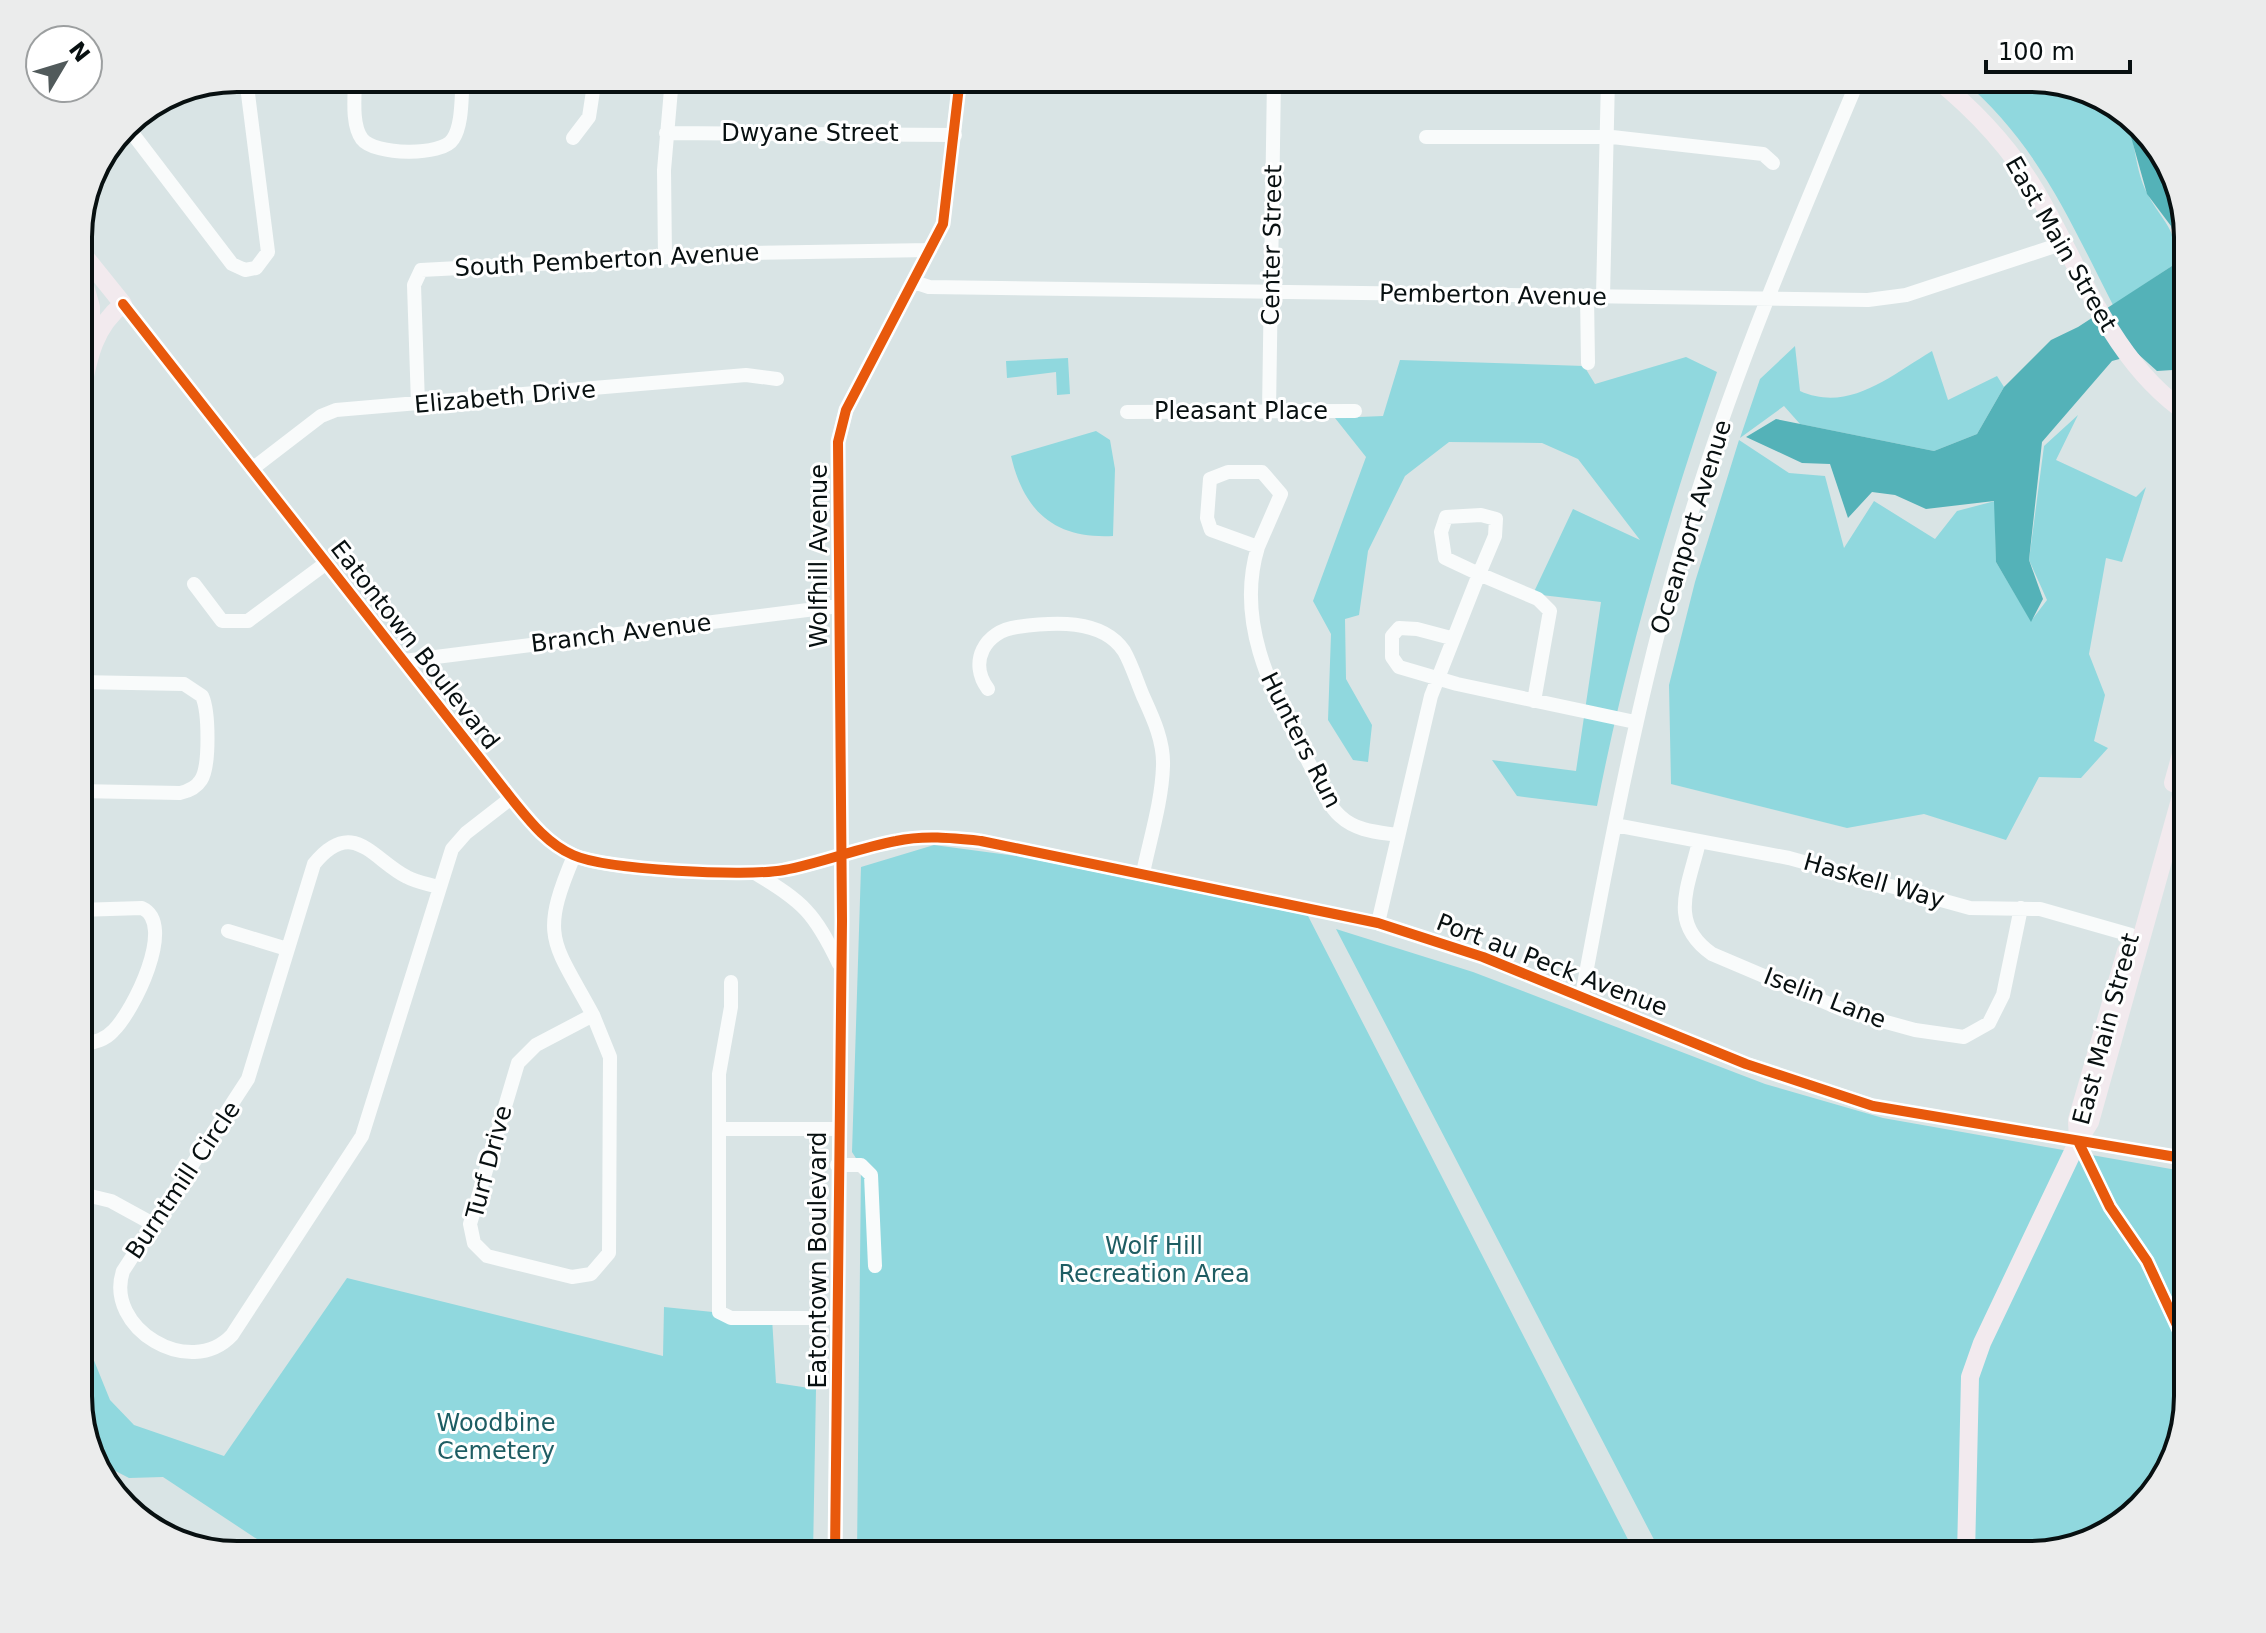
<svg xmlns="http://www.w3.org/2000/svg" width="2266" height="1633" viewBox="0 0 2266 1633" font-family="'DejaVu Sans',sans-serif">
	<rect width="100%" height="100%" fill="#d9e4e5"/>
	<path fill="#90d8de" d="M 1960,78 C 1976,78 1993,76 2009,78 C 2033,81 2117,98 2127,122 C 2136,144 2135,170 2147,193 C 2160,219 2180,231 2175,264 L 2113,305 C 2069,219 2036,141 1960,78 Z
		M 1795,346 L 1800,391 C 1849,413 1890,376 1932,351 L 1948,400 L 1997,376 L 2004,387 L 1977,434 L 1934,451 L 1800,424 L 1784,406 L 1740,438 L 1760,379 Z
		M 1686,357 L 1717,372 C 1668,515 1626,658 1597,806 L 1517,796 L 1492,760 L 1576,771 L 1601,602 L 1533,594 L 1573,509 L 1640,540 L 1578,459 L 1542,443 L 1449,442 L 1405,476 L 1368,551 L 1359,615 L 1345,619 L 1346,679 L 1372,725 L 1368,762 L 1353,760 L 1328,720 L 1331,634 L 1313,601 L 1366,457 L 1335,418 L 1383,416 L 1400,360 L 1584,366 L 1595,384 Z
		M 1068,358 L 1070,394 L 1057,395 L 1056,372 L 1007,378 L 1006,361 Z
		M 2078,415 L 2056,460 L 2136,497 L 2146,487 L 2122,562 L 2106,558 L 2089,654 L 2105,695 L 2094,741 L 2108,748 L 2081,778 L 2039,777 L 2006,840 L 1924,814 L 1847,828 L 1671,784 L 1669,685 L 1695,582 L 1739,440 L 1789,473 L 1825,476 L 1844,548 L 1874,501 L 1935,539 L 1957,511 L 1995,501 L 1996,562 L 2031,621 L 2047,600 L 2029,560 L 2044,446 Z
		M 1096,431 L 1110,440 L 1115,469 L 1113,536 C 1055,539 1024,512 1011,456 Z
		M 934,845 L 1085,865 L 1307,914 L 1636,1555 L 857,1555 L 861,1166 L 852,1152 L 861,867 Z
		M 1336,929 L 1473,972 L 1765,1084 L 1883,1118 L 2188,1172 L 2188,1397 L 2155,1492 L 2100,1538 L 2029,1555 L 1662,1555 Z
		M 347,1278 L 663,1356 L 664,1307 L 772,1318 L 776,1383 L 816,1389 L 813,1555 L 298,1555 L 272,1549 L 163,1477 L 129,1478 L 94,1460 L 78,1406 L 78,1321 L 110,1400 L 134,1425 L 224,1456 Z"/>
	<path fill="#54b2b8" d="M 2113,106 L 2125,111 L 2171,166 L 2188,236 L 2188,369 L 2157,371 L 2138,354 L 2112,361 L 2042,442 L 2029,560 L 2043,599 L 2031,622 L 1996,562 L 1994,501 L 1926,509 L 1895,495 L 1872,492 L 1848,518 L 1830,464 L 1802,463 L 1746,437 L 1776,419 L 1934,451 L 1977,434 L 2004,387 L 2051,340 L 2078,327 L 2175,264 L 2177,249 L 2171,226 L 2147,194 L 2126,119 Z"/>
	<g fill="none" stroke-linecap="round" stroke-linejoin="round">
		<path stroke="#f9fbfb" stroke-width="14" d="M 355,78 C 355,95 351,124 362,139 C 374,155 442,157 453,139 C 463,124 461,95 463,78
			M 126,125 L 232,264 L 245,270 L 256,268 L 268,252 L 246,78
			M 666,133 L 955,135
			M 1426,137 L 1612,137 L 1763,154 L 1773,163
			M 573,138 L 589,117 L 595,78
			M 665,257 L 664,170 L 672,78
			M 914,282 L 929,287 L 1868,300 L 1906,295 L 2064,243
			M 1587,295 L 1588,363
			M 1603,296 L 1608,78
			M 123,304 L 511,798 C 529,820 546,843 573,855 C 606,870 747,877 784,870 C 822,863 858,848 896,841 C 924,835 952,838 981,841 L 1378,923 L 1483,957 L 1746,1064 L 1873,1106 L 2188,1159
			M 418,404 L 414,285 L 421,270 L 748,253 L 930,250
			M 1127,412 L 1355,411
			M 1269,412 L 1274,78
			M 252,469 L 321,416 L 336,410 L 746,375 L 777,379
			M 1262,472 L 1281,494 L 1258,547 L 1211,530 L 1207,518 L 1210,479 L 1228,472 Z
			M 1481,515 L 1496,519 L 1495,536 L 1479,574 L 1445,558 L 1441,532 L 1446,517 Z
			M 1258,547 C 1234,625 1275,696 1309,763 C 1318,779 1326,804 1340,816 C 1356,831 1377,832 1397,835
			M 194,584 L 222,621 L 248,621 L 325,564
			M 1451,638 L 1417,629 L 1399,628 L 1392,636 L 1392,657 L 1399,667 L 1457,684 L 1635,722
			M 404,661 L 839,606
			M 988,689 C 968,662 985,631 1017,627 C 1052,622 1102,618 1124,651 C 1132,665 1137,682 1143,696 C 1153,718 1164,741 1163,766 C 1162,801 1150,839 1143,873
			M 78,791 L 180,793 C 189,791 196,788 201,780 C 210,766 209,711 202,696 L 184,684 L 78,682
			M 1615,825 L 1789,858 L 1970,908 L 2040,909 L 2131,935
			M 1699,842 C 1688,888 1668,923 1712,954 L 1846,1011 L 1915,1030 L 1964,1037 L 1989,1023 L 2003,995 L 2021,908
			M 574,856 C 539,938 553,941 593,1015
			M 755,873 C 804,903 814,912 839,964
			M 438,887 C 428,884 416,882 407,877 C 373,860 353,816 314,864 L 248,1079 L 123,1271 C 104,1328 190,1380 232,1335 L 362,1136 L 452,849 L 466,833 L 511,798
			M 78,910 L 142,908 C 177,924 133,1012 113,1031 C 105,1040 95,1042 84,1044
			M 1378,923 L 1431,696 L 1479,574 L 1538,599 L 1550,611 L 1534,701
			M 228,931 L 287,949
			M 731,982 L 731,1007 L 719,1074 L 719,1312 L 731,1318 L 838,1318
			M 1582,995 C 1613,827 1646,658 1697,495 C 1742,352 1801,216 1859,78
			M 593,1015 L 610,1057 L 609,1253 L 591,1274 L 572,1277 L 487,1256 L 474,1243 L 470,1224 L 518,1063 L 536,1045 Z
			M 719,1129 L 837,1129
			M 2078,1141 L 2110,1207 L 2147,1261 L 2188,1349
			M 837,1165 L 861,1165 L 871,1175 L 875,1266
			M 78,1193 L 111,1201 L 153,1224
			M 835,1555 L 842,921 L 838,442 L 846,410 L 943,224 L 960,78"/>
		<path stroke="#f2eaee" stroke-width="18" d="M 1935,78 C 1976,111 2010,147 2037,193 C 2082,270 2111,362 2188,414
			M 78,262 L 91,307 L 91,342
			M 78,410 C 87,369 89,331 123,304 L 78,248
			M 2173,783 L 2188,729
			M 2078,1141 L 2077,1120 L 2126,951
			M 1966,1555 L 1970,1377 L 1982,1343 L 2078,1141 L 2090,1122 L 2188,771"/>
		<defs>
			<path id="cycleway" d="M 123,304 L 511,798 C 529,820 546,843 573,855 C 606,870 747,877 784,870 C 822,863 858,848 896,841 C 924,835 952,838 981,841 L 1378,923 L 1483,957 L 1746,1064 L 1873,1106 L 2188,1159
				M 2078,1141 L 2110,1207 L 2147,1261 L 2188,1349
				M 835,1555 L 842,921 L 838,442 L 846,410 L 943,224 L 960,78"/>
		</defs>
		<use href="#cycleway" stroke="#fff" stroke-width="15"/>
		<use href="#cycleway" stroke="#e8590c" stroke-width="10"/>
	</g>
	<g text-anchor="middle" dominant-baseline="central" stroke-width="6" stroke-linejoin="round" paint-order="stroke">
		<g font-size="24" fill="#081011" stroke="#fff">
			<text x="810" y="133">Dwyane Street</text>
			<text transform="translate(2061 244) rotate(60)">East Main Street</text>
			<text transform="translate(1272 245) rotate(-89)">Center Street</text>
			<text transform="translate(607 260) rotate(-3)">South Pemberton Avenue</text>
			<text transform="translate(1493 295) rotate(1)">Pemberton Avenue</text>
			<text transform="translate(505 397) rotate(-5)">Elizabeth Drive</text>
			<text x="1241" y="411">Pleasant Place</text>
			<text transform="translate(1691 527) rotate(-73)">Oceanport Avenue</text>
			<text transform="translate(819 556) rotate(-90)">Wolfhill Avenue</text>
			<text transform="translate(621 633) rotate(-7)">Branch Avenue</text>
			<text transform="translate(415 645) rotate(52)">Eatontown Boulevard</text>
			<text transform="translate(1301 740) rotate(63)">Hunters Run</text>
			<text transform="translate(1874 881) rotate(16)">Haskell Way</text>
			<text transform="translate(1552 965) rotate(21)">Port au Peck Avenue</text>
			<text transform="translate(1825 998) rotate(21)">Iselin Lane</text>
			<text transform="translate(2106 1029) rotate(-75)">East Main Street</text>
			<text transform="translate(489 1162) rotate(-75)">Turf Drive</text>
			<text transform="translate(183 1180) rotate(-56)">Burntmill Circle</text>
			<text transform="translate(818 1260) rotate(-90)">Eatontown Boulevard</text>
		</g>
		<g font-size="24" fill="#1e5d63" stroke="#fff">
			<text x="1154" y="1246">Wolf Hill<tspan x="1154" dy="28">Recreation Area</tspan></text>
			<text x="496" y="1423">Woodbine<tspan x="496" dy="28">Cemetery</tspan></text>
		</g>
	</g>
	<path d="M0 0H2266V1633H0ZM237 92H2029A145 145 0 0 1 2174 237V1396A145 145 0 0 1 2029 1541H237A145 145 0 0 1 92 1396V237A145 145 0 0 1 237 92Z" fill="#ebecec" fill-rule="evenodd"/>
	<path fill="none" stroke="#081011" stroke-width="4" d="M237 92H2029A145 145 0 0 1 2174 237V1396A145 145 0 0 1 2029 1541H237A145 145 0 0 1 92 1396V237A145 145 0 0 1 237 92Z"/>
	<g transform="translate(64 64) rotate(52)"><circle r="38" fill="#ffffff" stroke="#9c9fa0" stroke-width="2"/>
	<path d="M0-6L14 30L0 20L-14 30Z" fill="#515a5b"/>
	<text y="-12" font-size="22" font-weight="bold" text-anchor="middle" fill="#081011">N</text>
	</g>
	<path d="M1986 60v12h144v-12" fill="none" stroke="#081011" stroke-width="4"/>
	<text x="1998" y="60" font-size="24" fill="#081011" stroke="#ffffff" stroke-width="6" paint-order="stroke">100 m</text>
</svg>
